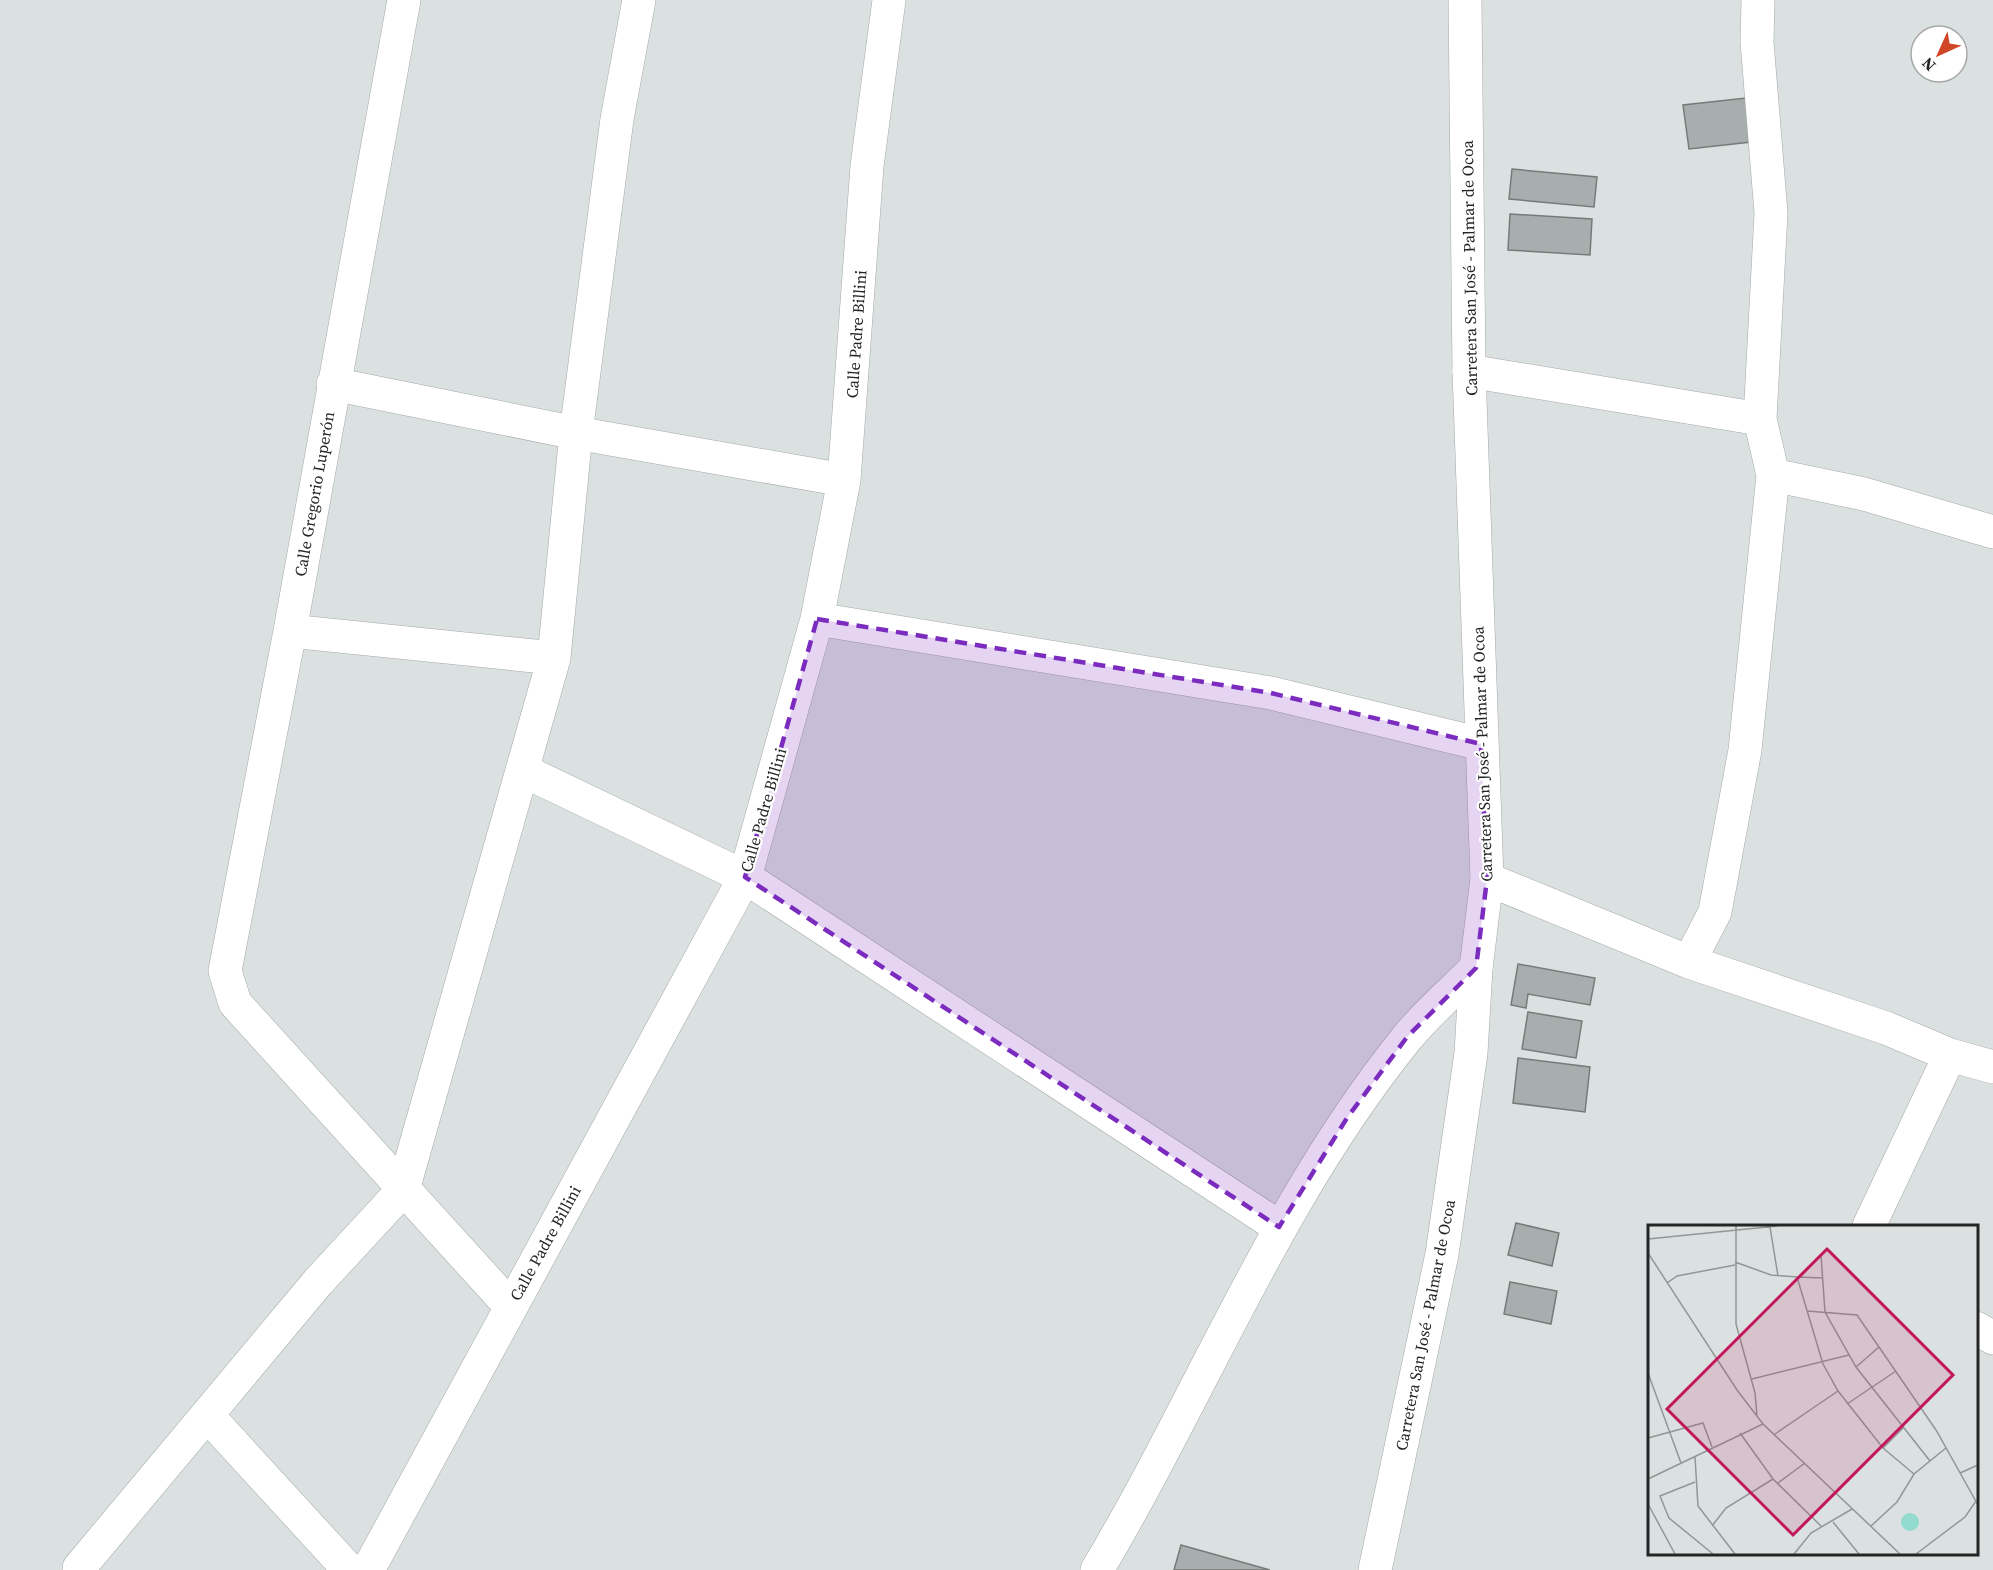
<svg xmlns="http://www.w3.org/2000/svg" width="1993" height="1570" viewBox="0 0 1993 1570" font-family="'Source Serif 4',serif">
	<rect width="100%" height="100%" fill="#dbe1e0"/>
	<path fill="#a8aead" stroke="#767b7a" stroke-width="1.5" d="M 1746,98 L 1751,142 L 1689,149 L 1683,105 Z
		M 1512,169 L 1597,177 L 1594,207 L 1509,199 Z
		M 1510,214 L 1592,219 L 1590,255 L 1508,250 Z
		M 1518,964 L 1595,978 L 1590,1005 L 1528,994 L 1526,1008 L 1511,1005 Z
		M 1528,1012 L 1582,1021 L 1576,1058 L 1522,1049 Z
		M 1518,1058 L 1590,1067 L 1585,1112 L 1513,1103 Z
		M 1516,1223 L 1559,1233 L 1552,1266 L 1508,1255 Z
		M 1510,1282 L 1557,1291 L 1551,1324 L 1504,1314 Z
		M 1181,1545 L 1270,1570 L 1174,1570 Z"/>
	<g fill="none" stroke-linecap="round" stroke-linejoin="round">
		<defs>
			<path id="street" d="M 404,0 L 290,631 L 225,971 L 235,1003 L 510,1306
				M 1469,371 L 1760,419
				M 333,384 L 576,433 L 844,480
				M 1773,475 L 1864,494 L 1993,532
				M 817,619 L 1271,693 L 1481,744
				M 290,631 L 554,658
				M 522,770 L 745,877 L 1279,1227
				M 1487,879 L 1689,962 L 1886,1028 L 1950,1055 L 1993,1067
				M 1689,962 L 1715,912 L 1745,750 L 1773,475 L 1760,419 L 1771,213 L 1757,42 L 1758,0
				M 1869,1226 L 1950,1055
				M 1976,1328 L 1993,1338
				M 207,1415 L 349,1570
				M 79,1568 L 318,1282 L 403,1190 L 554,658 L 576,433 L 617,119 L 639,0
				M 368,1570 L 745,877 L 817,619 L 844,480 L 867,166 L 889,0
				M 1097,1570 C 1202,1394 1276,1200 1406,1039 C 1426,1014 1453,991 1476,968"/>
			<path id="secondary" d="M 1375,1570 L 1442,1254 L 1471,1053 L 1476,968 L 1487,879 L 1469,371 L 1465,0"/>
		</defs>
		<use href="#street" stroke="#a4a9a8" stroke-width="34"/>
		<use href="#secondary" stroke="#a4a9a8" stroke-width="34"/>
		<use href="#street" stroke="#fff" stroke-width="33"/>
		<use href="#secondary" stroke="#fff" stroke-width="33"/>
	</g>
	<path fill="#7b2cbf" fill-opacity="0.2" stroke="#7b2cbf" stroke-width="4.5" stroke-dasharray="12 8" stroke-linejoin="round" d="M 817,619 L 1271,693 L 1481,744 L 1487,879 L 1476,968 L 1407,1037 L 1347,1118 L 1279,1227 L 745,877 Z"/>
	<g text-anchor="middle" dominant-baseline="central" stroke-width="4.5" stroke-linejoin="round" paint-order="stroke">
		<g font-size="16" fill="#242626" stroke="#fff">
			<text transform="translate(1469 268) rotate(-91)">Carretera San José - Palmar de Ocoa</text>
			<text transform="translate(856 334) rotate(-86)">Calle Padre Billini</text>
			<text transform="translate(314 494) rotate(-80)">Calle Gregorio Luperón</text>
			<text transform="translate(1482 754) rotate(-92)">Carretera San José - Palmar de Ocoa</text>
			<text transform="translate(763 810) rotate(-74)">Calle Padre Billini</text>
			<text transform="translate(545 1243) rotate(-61)">Calle Padre Billini</text>
			<text transform="translate(1425 1325) rotate(-79)">Carretera San José - Palmar de Ocoa</text>
		</g>
	</g>
	<g transform="translate(1648 1225)">
		<rect width="330" height="330" fill="#dbe1e0"/>
		<path d="M253 297a9 9 0 1 1 18 0a9 9 0 1 1-18 0Z" fill="#93dacf"/>
		<path fill="none" stroke="#929696" stroke-width="1.5" d="M 88,1 L 88,99 L 107,168 L 109,191M 122,2 L 130,51M 0,14 L 129,1M 0,28 L 89,165 L 115,199 L 252,329M 173,30 L 177,87 L 208,142 L 282,236M 87,37 L 123,50 L 149,52 L 175,139 L 190,166 L 235,223 L 266,249M 149,52 L 175,53M 19,58 L 29,51 L 87,40M 159,86 L 209,90 L 288,205 L 330,280M 208,142 L 231,122M 0,148 L 33,238M 104,154 L 201,130M 199,179 L 248,146M 92,208 L 125,254 L 174,302M 127,209 L 190,166M 0,213 L 55,198 L 64,222M 235,223 L 255,203M 47,232 L 50,281 L 87,329M 312,248 L 330,240M 0,254 L 115,199M 47,257 L 12,271 L 21,293 L 65,329M 130,258 L 157,238M 0,279 L 27,329M 185,297 L 211,329M 64,301 L 78,283 L 125,254M 223,301 L 249,277 L 266,249 L 298,223M 146,329 L 163,308 L 204,284M 268,329 L 317,292 L 328,276"/>
		<path fill="#c2185b" fill-opacity="0.15" stroke="#c2185b" stroke-width="3" d="M 179,24 L 305,150 L 145,310 L 19,184 Z"/>
		<rect width="330" height="330" fill="none" stroke="#242626" stroke-width="3"/>
	</g>
	<g transform="translate(1939 54) rotate(225)"><circle r="28" fill="#ffffff" stroke="#a7a8a8" stroke-width="1.5"/>
	<path d="M0-4.5L10 22L0 15L-10 22Z" fill="#d04627"/>
	<text y="-9" font-size="16" font-weight="bold" text-anchor="middle" fill="#242626">N</text>
	</g>
</svg>
